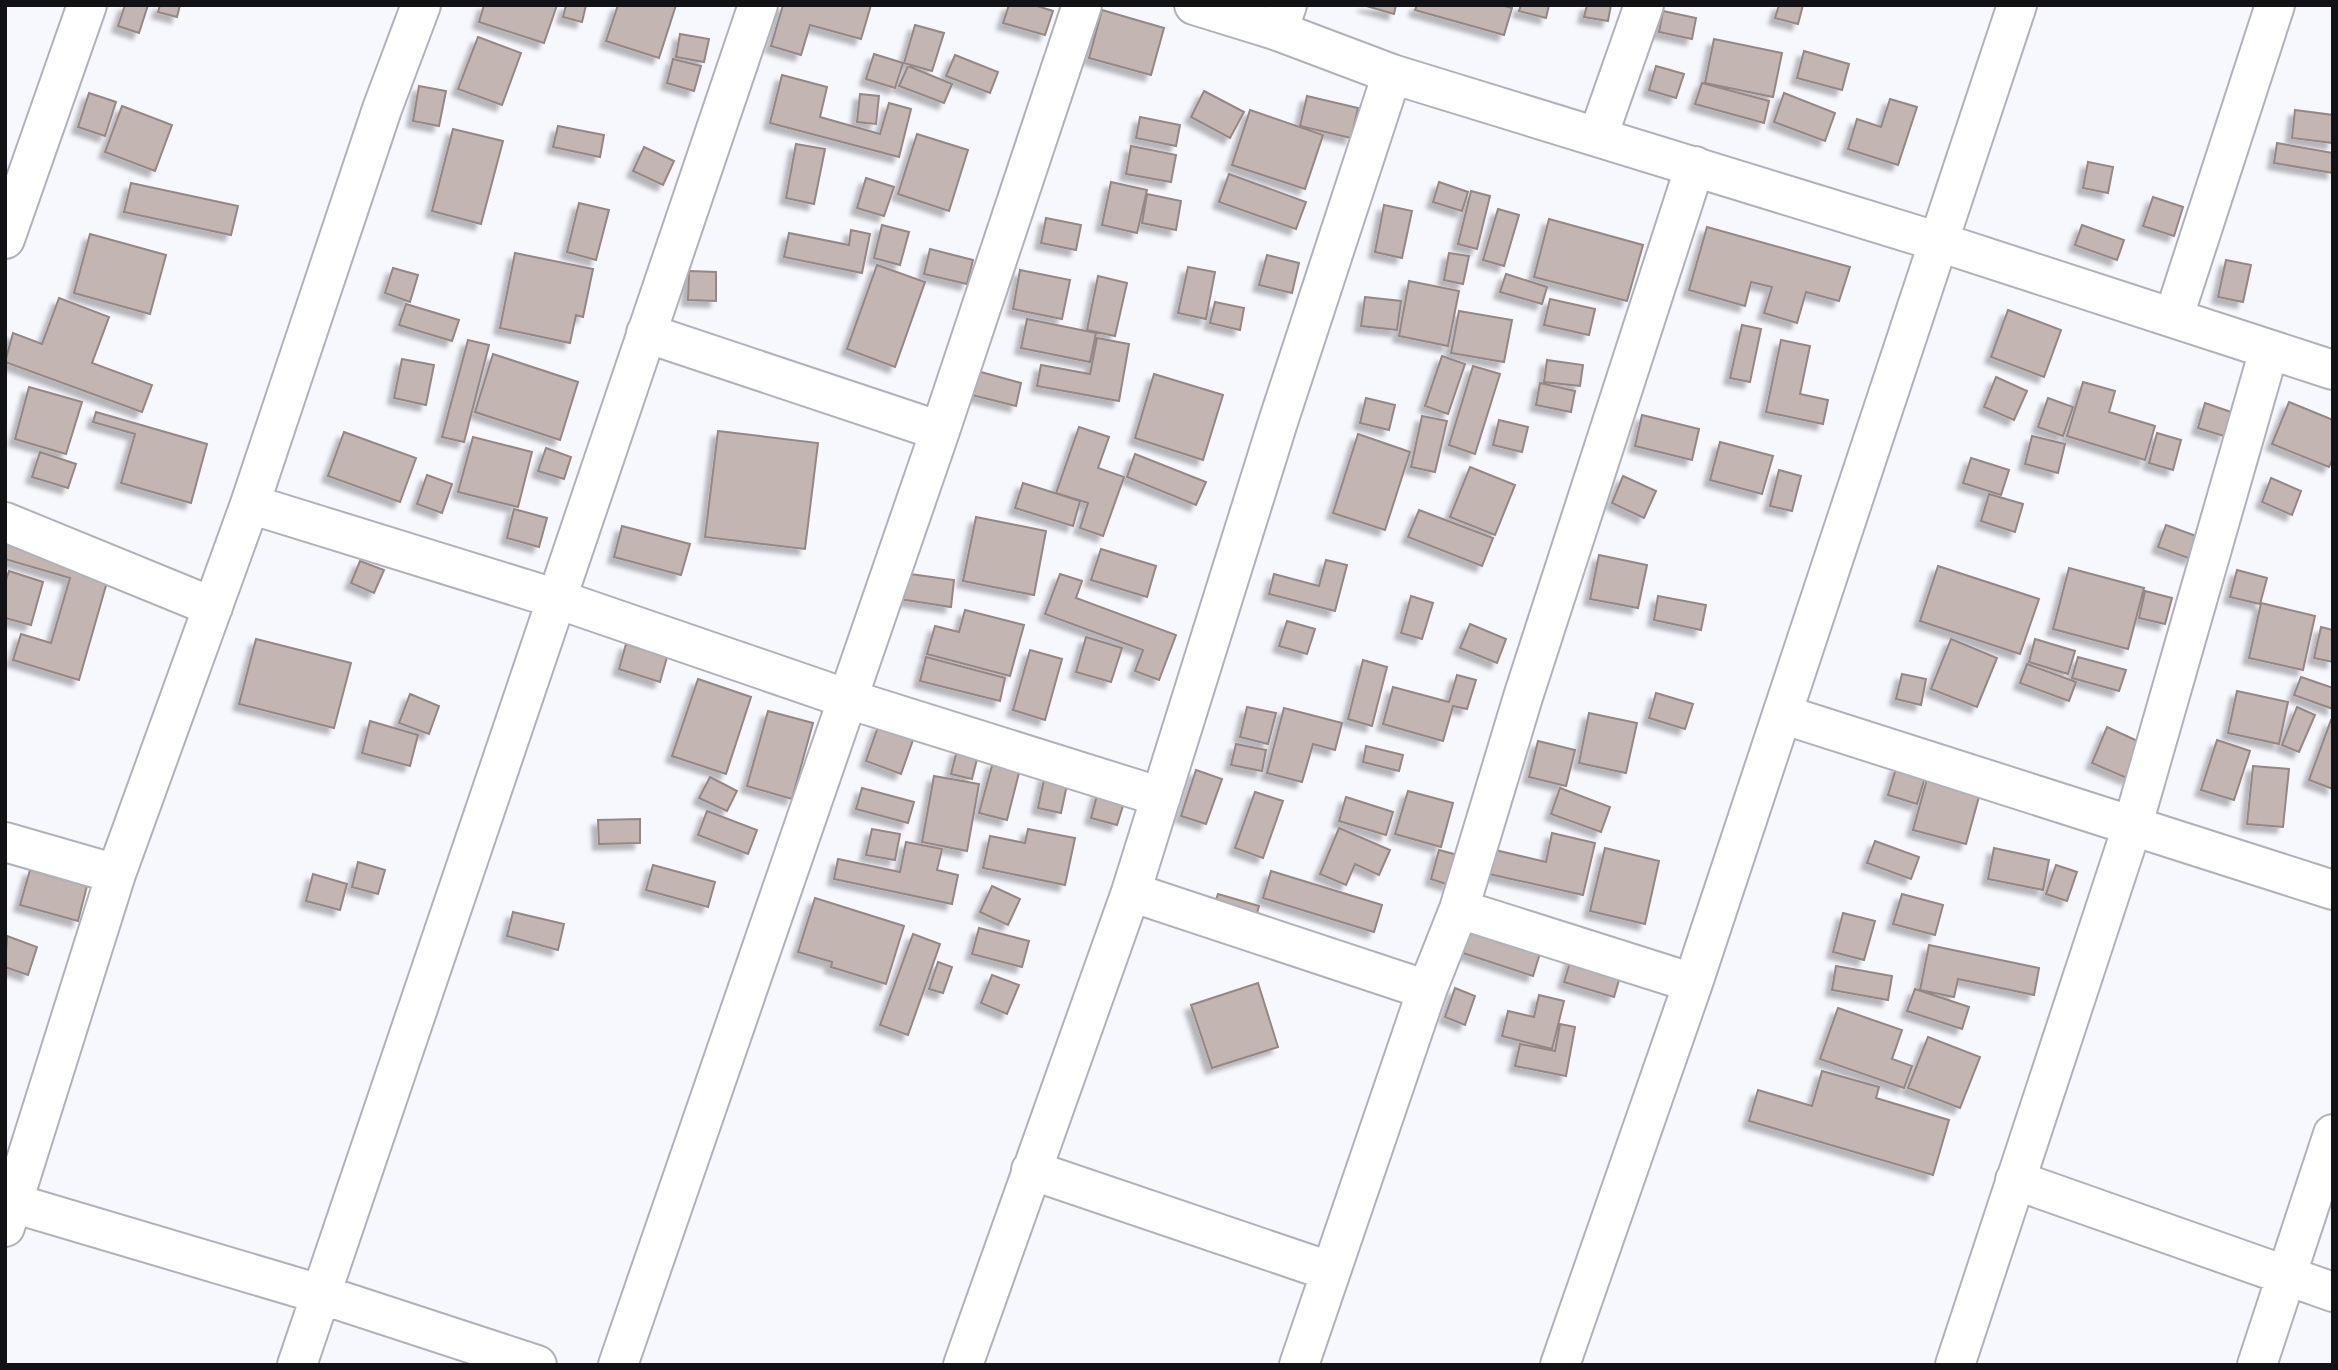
<svg xmlns="http://www.w3.org/2000/svg" width="2338" height="1370" viewBox="0 0 2338 1370" font-family="'DejaVu Sans',sans-serif">
	<defs>
		<filter id="shadow"><feDropShadow dx="-6" dy="6" stdDeviation="2" flood-color="#0004"/></filter>
	</defs>
	<rect width="100%" height="100%" fill="#f7f7fe"/>
	<path fill="#c2b5b2" stroke="#948784" stroke-width="2" filter="url(#shadow)" d="M 125,5 L 148,5 L 139,33 L 118,26 Z
		M 160,5 L 180,5 L 177,17 L 158,12 Z
		M 484,5 L 557,5 L 544,43 L 479,22 Z
		M 566,5 L 586,5 L 582,22 L 563,17 Z
		M 618,5 L 676,5 L 659,58 L 606,41 Z
		M 783,5 L 871,5 L 861,39 L 810,25 L 801,55 L 771,46 Z
		M 1009,5 L 1034,5 L 1053,11 L 1045,35 L 1003,23 Z
		M 1363,5 L 1396,5 L 1394,14 Z
		M 1417,5 L 1501,5 L 1512,8 L 1504,35 L 1415,10 Z
		M 1521,5 L 1549,5 L 1546,18 L 1519,11 Z
		M 1587,5 L 1611,5 L 1608,21 L 1584,17 Z
		M 1779,5 L 1803,5 L 1798,24 L 1775,18 Z
		M 1102,10 L 1164,28 L 1151,75 L 1089,58 Z
		M 1663,11 L 1696,18 L 1692,39 L 1659,32 Z
		M 915,25 L 944,33 L 932,71 L 904,63 Z
		M 680,34 L 709,39 L 704,62 L 676,57 Z
		M 478,37 L 521,53 L 502,105 L 458,89 Z
		M 1714,39 L 1782,53 L 1773,97 L 1705,83 Z
		M 1804,51 L 1849,64 L 1842,90 L 1797,78 Z
		M 874,54 L 903,63 L 895,88 L 866,79 Z
		M 955,55 L 998,72 L 990,93 L 946,76 Z
		M 673,59 L 701,66 L 694,91 L 667,83 Z
		M 908,66 L 952,84 L 944,103 L 899,86 Z
		M 1656,66 L 1684,74 L 1676,98 L 1649,90 Z
		M 782,75 L 827,87 L 820,117 L 880,134 L 889,103 L 911,109 L 899,157 L 770,123 Z
		M 1702,83 L 1769,101 L 1764,123 L 1695,104 Z
		M 419,86 L 446,91 L 439,126 L 413,121 Z
		M 1204,91 L 1244,112 L 1230,138 L 1191,117 Z
		M 89,93 L 116,102 L 105,136 L 78,127 Z
		M 1784,93 L 1835,113 L 1825,141 L 1774,122 Z
		M 860,94 L 879,96 L 876,124 L 857,122 Z
		M 1307,96 L 1358,108 L 1351,138 L 1300,126 Z
		M 1890,99 L 1917,107 L 1898,165 L 1848,149 L 1857,119 L 1881,127 Z
		M 122,106 L 172,125 L 155,171 L 105,152 Z
		M 1250,110 L 1323,135 L 1305,189 L 1232,165 Z
		M 2295,110 L 2333,115 L 2333,143 L 2292,138 Z
		M 1140,117 L 1180,125 L 1176,146 L 1136,138 Z
		M 558,126 L 604,135 L 600,157 L 553,147 Z
		M 453,129 L 503,141 L 481,224 L 432,211 Z
		M 917,134 L 968,150 L 949,211 L 898,194 Z
		M 2277,143 L 2333,153 L 2333,173 L 2274,163 Z
		M 796,144 L 825,149 L 814,204 L 786,198 Z
		M 1131,146 L 1176,155 L 1171,182 L 1126,174 Z
		M 644,147 L 674,161 L 663,185 L 633,171 Z
		M 2088,162 L 2113,167 L 2108,193 L 2083,188 Z
		M 1229,174 L 1306,202 L 1296,229 L 1219,202 Z
		M 866,178 L 894,187 L 884,216 L 857,208 Z
		M 1111,182 L 1147,190 L 1137,233 L 1102,225 Z
		M 1439,182 L 1468,192 L 1462,211 L 1433,202 Z
		M 131,183 L 238,206 L 231,235 L 124,212 Z
		M 1471,191 L 1490,196 L 1477,249 L 1458,244 Z
		M 1147,194 L 1181,201 L 1176,230 L 1142,223 Z
		M 2153,197 L 2183,207 L 2174,236 L 2143,226 Z
		M 579,203 L 609,210 L 596,260 L 567,252 Z
		M 1384,205 L 1412,211 L 1402,258 L 1375,252 Z
		M 1498,209 L 1519,215 L 1504,266 L 1483,260 Z
		M 1046,218 L 1081,225 L 1076,250 L 1041,243 Z
		M 1549,219 L 1643,245 L 1627,301 L 1534,277 Z
		M 882,225 L 909,232 L 900,265 L 874,258 Z
		M 2082,225 L 2124,240 L 2117,260 L 2075,245 Z
		M 1707,227 L 1850,267 L 1839,301 L 1806,292 L 1797,323 L 1764,313 L 1772,287 L 1751,282 L 1745,306 L 1689,290 Z
		M 851,230 L 870,234 L 862,273 L 784,257 L 789,233 L 849,245 Z
		M 90,234 L 166,255 L 150,314 L 74,293 Z
		M 930,249 L 973,260 L 967,284 L 924,274 Z
		M 515,253 L 593,269 L 583,317 L 576,315 L 570,343 L 500,328 Z
		M 1449,253 L 1469,256 L 1463,284 L 1444,280 Z
		M 1267,255 L 1299,263 L 1292,293 L 1259,285 Z
		M 2226,260 L 2251,265 L 2243,302 L 2218,297 Z
		M 877,265 L 925,282 L 895,367 L 847,349 Z
		M 1188,267 L 1215,272 L 1206,319 L 1178,313 Z
		M 393,268 L 418,275 L 410,302 L 385,293 Z
		M 1020,270 L 1070,280 L 1062,319 L 1013,309 Z
		M 689,271 L 716,272 L 716,301 L 688,300 Z
		M 1506,274 L 1547,287 L 1542,304 L 1500,292 Z
		M 1098,276 L 1127,283 L 1115,336 L 1087,330 Z
		M 1409,281 L 1459,291 L 1448,346 L 1399,336 Z
		M 1365,297 L 1401,301 L 1397,330 L 1361,326 Z
		M 59,298 L 109,317 L 92,363 L 152,385 L 142,412 L 5,362 L 13,333 L 42,344 Z
		M 1550,299 L 1595,309 L 1589,335 L 1544,325 Z
		M 1215,302 L 1244,308 L 1240,330 L 1210,323 Z
		M 406,304 L 459,320 L 452,341 L 399,325 Z
		M 2008,310 L 2061,330 L 2044,377 L 1991,357 Z
		M 1459,311 L 1512,320 L 1504,362 L 1451,353 Z
		M 1027,319 L 1096,333 L 1090,362 L 1021,348 Z
		M 1742,325 L 1761,329 L 1750,382 L 1730,378 Z
		M 1097,338 L 1129,344 L 1119,401 L 1037,386 L 1041,365 L 1090,374 Z
		M 468,340 L 489,345 L 464,442 L 442,437 Z
		M 1781,340 L 1810,346 L 1800,394 L 1828,400 L 1823,424 L 1766,412 Z
		M 493,354 L 578,382 L 560,440 L 475,412 Z
		M 1442,356 L 1465,364 L 1448,414 L 1425,406 Z
		M 402,359 L 434,365 L 426,405 L 394,398 Z
		M 1547,360 L 1583,365 L 1580,386 L 1544,382 Z
		M 1473,366 L 1500,374 L 1475,454 L 1449,445 Z
		M 970,369 L 1021,383 L 1016,406 L 964,393 Z
		M 1154,374 L 1223,395 L 1203,460 L 1135,438 Z
		M 1996,377 L 2027,391 L 2014,420 L 1984,407 Z
		M 2083,382 L 2115,391 L 2109,412 L 2155,426 L 2145,460 L 2067,436 Z
		M 1540,383 L 1575,391 L 1571,412 L 1536,405 Z
		M 29,387 L 82,402 L 66,454 L 15,439 Z
		M 1366,398 L 1395,405 L 1389,430 L 1360,423 Z
		M 2048,398 L 2073,407 L 2063,436 L 2038,427 Z
		M 2289,402 L 2333,420 L 2333,458 L 2329,467 L 2272,444 Z
		M 2205,403 L 2231,412 L 2224,436 L 2198,428 Z
		M 96,412 L 207,444 L 191,503 L 121,483 L 135,434 L 93,422 Z
		M 1642,415 L 1699,429 L 1692,460 L 1635,446 Z
		M 1422,416 L 1447,421 L 1435,472 L 1411,467 Z
		M 1499,420 L 1528,427 L 1522,452 L 1493,445 Z
		M 1079,427 L 1109,437 L 1098,468 L 1124,477 L 1103,536 L 1080,528 L 1088,503 L 1056,493 Z
		M 718,431 L 818,443 L 805,549 L 705,537 Z
		M 344,432 L 416,458 L 400,502 L 328,476 Z
		M 2157,433 L 2181,440 L 2173,470 L 2149,463 Z
		M 1358,434 L 1410,452 L 1385,530 L 1333,513 Z
		M 2032,436 L 2065,444 L 2058,473 L 2025,464 Z
		M 473,437 L 532,452 L 518,507 L 458,492 Z
		M 1720,442 L 1773,456 L 1762,494 L 1710,480 Z
		M 546,448 L 571,457 L 564,479 L 538,471 Z
		M 40,452 L 76,464 L 68,488 L 32,477 Z
		M 1135,454 L 1206,482 L 1196,505 L 1127,477 Z
		M 1971,458 L 2009,470 L 2001,495 L 1963,483 Z
		M 1470,467 L 1515,485 L 1495,535 L 1450,517 Z
		M 1779,470 L 1801,476 L 1792,511 L 1770,506 Z
		M 427,475 L 452,484 L 442,513 L 417,504 Z
		M 1623,476 L 1656,491 L 1644,518 L 1612,503 Z
		M 2271,478 L 2301,491 L 2292,515 L 2262,502 Z
		M 1023,483 L 1080,501 L 1073,526 L 1015,508 Z
		M 1989,494 L 2023,504 L 2015,532 L 1981,521 Z
		M 514,509 L 547,518 L 539,547 L 507,538 Z
		M 1419,510 L 1493,538 L 1482,566 L 1408,537 Z
		M 976,517 L 1046,531 L 1034,595 L 963,581 Z
		M 2166,525 L 2199,537 L 2191,559 L 2158,547 Z
		M 622,526 L 690,544 L 681,575 L 614,557 Z
		M 5,529 L 113,561 L 79,680 L 13,660 L 21,634 L 51,643 L 70,578 L 5,559 Z
		M 1101,549 L 1156,566 L 1147,597 L 1091,580 Z
		M 1599,555 L 1647,565 L 1638,608 L 1590,599 Z
		M 1326,560 L 1347,565 L 1335,611 L 1269,594 L 1274,574 L 1319,586 Z
		M 360,561 L 384,570 L 374,593 L 351,583 Z
		M 1938,566 L 2039,599 L 2020,654 L 1920,621 Z
		M 2069,568 L 2144,588 L 2128,649 L 2053,629 Z
		M 2237,570 L 2267,578 L 2260,604 L 2230,597 Z
		M 9,571 L 43,582 L 31,625 L 5,618 L 5,583 Z
		M 903,573 L 954,580 L 951,607 L 899,599 Z
		M 1060,574 L 1082,581 L 1076,598 L 1176,635 L 1159,680 L 1135,671 L 1143,650 L 1045,614 Z
		M 2145,591 L 2172,598 L 2165,624 L 2139,618 Z
		M 1411,596 L 1433,603 L 1422,639 L 1401,633 Z
		M 1658,596 L 1706,605 L 1701,630 L 1654,620 Z
		M 2261,603 L 2315,616 L 2303,670 L 2249,658 Z
		M 965,610 L 1024,625 L 1010,676 L 927,654 L 935,626 L 959,632 Z
		M 1287,621 L 1315,629 L 1307,654 L 1279,646 Z
		M 1470,624 L 1506,639 L 1497,663 L 1460,648 Z
		M 2321,627 L 2333,630 L 2333,662 L 2314,658 Z
		M 1086,637 L 1122,648 L 1111,682 L 1076,672 Z
		M 256,639 L 351,663 L 334,728 L 239,704 Z
		M 1951,639 L 1997,658 L 1977,707 L 1931,689 Z
		M 2035,639 L 2075,651 L 2068,674 L 2029,662 Z
		M 626,644 L 667,657 L 660,682 L 619,669 Z
		M 1030,650 L 1062,659 L 1045,720 L 1013,710 Z
		M 926,657 L 1005,678 L 1000,701 L 920,681 Z
		M 2078,657 L 2126,670 L 2119,691 L 2072,678 Z
		M 1363,660 L 1387,667 L 1372,726 L 1348,719 Z
		M 2027,664 L 2076,682 L 2069,701 L 2020,683 Z
		M 1902,674 L 1926,679 L 1921,705 L 1896,699 Z
		M 1457,675 L 1476,680 L 1467,709 L 1453,706 L 1443,741 L 1383,724 L 1393,687 L 1449,702 Z
		M 2301,677 L 2333,688 L 2333,709 L 2294,695 Z
		M 698,679 L 751,697 L 726,774 L 672,756 Z
		M 2237,691 L 2288,702 L 2279,744 L 2228,733 Z
		M 1656,693 L 1693,704 L 1685,729 L 1649,718 Z
		M 410,694 L 439,706 L 429,734 L 399,723 Z
		M 1247,707 L 1276,713 L 1268,744 L 1240,737 Z
		M 2297,707 L 2315,715 L 2299,752 L 2282,745 Z
		M 1284,708 L 1342,723 L 1335,750 L 1313,744 L 1302,782 L 1267,773 Z
		M 768,711 L 813,723 L 792,799 L 747,786 Z
		M 1589,713 L 1637,723 L 1626,773 L 1579,763 Z
		M 2331,720 L 2333,721 L 2333,789 L 2309,780 Z
		M 370,721 L 418,735 L 410,766 L 362,753 Z
		M 879,724 L 914,737 L 901,774 L 866,761 Z
		M 2107,727 L 2144,744 L 2129,779 L 2092,763 Z
		M 2217,740 L 2250,751 L 2234,800 L 2201,790 Z
		M 1538,741 L 1575,750 L 1566,786 L 1529,777 Z
		M 1236,744 L 1266,750 L 1262,771 L 1231,765 Z
		M 1366,746 L 1403,755 L 1399,771 L 1363,762 Z
		M 957,750 L 978,755 L 972,779 L 951,774 Z
		M 993,762 L 1020,769 L 1007,820 L 979,813 Z
		M 1897,765 L 1926,774 L 1917,804 L 1888,795 Z
		M 2253,766 L 2289,769 L 2283,827 L 2247,824 Z
		M 1196,770 L 1222,779 L 1206,824 L 1181,816 Z
		M 1045,775 L 1068,780 L 1061,813 L 1038,808 Z
		M 934,776 L 979,784 L 967,851 L 922,842 Z
		M 710,777 L 737,791 L 727,811 L 699,798 Z
		M 1927,779 L 1980,793 L 1966,844 L 1913,830 Z
		M 862,788 L 914,802 L 908,823 L 856,809 Z
		M 1560,788 L 1610,807 L 1601,832 L 1551,814 Z
		M 1098,791 L 1125,799 L 1117,825 L 1091,818 Z
		M 1408,791 L 1453,803 L 1441,847 L 1395,834 Z
		M 1255,792 L 1283,801 L 1263,858 L 1235,848 Z
		M 1346,797 L 1393,812 L 1386,835 L 1339,821 Z
		M 707,811 L 757,830 L 748,854 L 698,835 Z
		M 640,819 L 640,843 L 599,844 L 598,820 Z
		M 1339,828 L 1390,850 L 1379,875 L 1355,864 L 1346,885 L 1320,874 Z
		M 872,829 L 900,834 L 895,860 L 866,855 Z
		M 1028,829 L 1075,838 L 1065,885 L 983,868 L 990,836 L 1025,843 Z
		M 1552,833 L 1595,843 L 1583,895 L 1489,874 L 1495,850 L 1546,862 Z
		M 1875,841 L 1919,857 L 1911,879 L 1867,863 Z
		M 906,842 L 942,849 L 937,870 L 958,875 L 952,904 L 834,879 L 838,859 L 900,872 Z
		M 1605,848 L 1659,861 L 1645,924 L 1590,911 Z
		M 1994,848 L 2049,860 L 2043,890 L 1988,879 Z
		M 1439,850 L 1458,855 L 1449,885 L 1431,879 Z
		M 358,862 L 385,870 L 378,894 L 352,887 Z
		M 653,865 L 715,882 L 708,907 L 646,890 Z
		M 2056,865 L 2077,872 L 2067,901 L 2046,894 Z
		M 30,870 L 87,886 L 78,921 L 20,905 Z
		M 1271,871 L 1382,905 L 1374,932 L 1263,898 Z
		M 313,874 L 347,884 L 340,910 L 306,901 Z
		M 992,886 L 1020,899 L 1008,925 L 980,912 Z
		M 1218,894 L 1259,906 L 1254,924 L 1212,911 Z
		M 1902,894 L 1943,905 L 1935,935 L 1893,924 Z
		M 815,898 L 904,926 L 886,984 L 831,967 L 832,962 L 798,952 Z
		M 513,912 L 564,924 L 558,950 L 507,936 Z
		M 1843,913 L 1875,921 L 1864,960 L 1833,952 Z
		M 1471,927 L 1541,950 L 1533,976 L 1463,953 Z
		M 979,928 L 1029,941 L 1022,967 L 972,954 Z
		M 913,934 L 940,944 L 908,1035 L 880,1025 Z
		M 7,936 L 37,947 L 28,975 L 5,967 Z
		M 1929,945 L 2039,968 L 2034,995 L 1958,979 L 1954,997 L 1920,990 Z
		M 1575,946 L 1625,960 L 1614,997 L 1564,982 Z
		M 938,962 L 952,967 L 943,993 L 929,989 Z
		M 1836,966 L 1892,976 L 1888,1000 L 1832,990 Z
		M 992,975 L 1019,985 L 1007,1014 L 981,1003 Z
		M 1258,983 L 1278,1047 L 1212,1068 L 1191,1005 Z
		M 1455,988 L 1475,996 L 1465,1025 L 1445,1017 Z
		M 1915,989 L 1969,1007 L 1962,1029 L 1907,1011 Z
		M 1539,995 L 1564,1001 L 1552,1049 L 1502,1036 L 1508,1011 L 1534,1017 Z
		M 1838,1008 L 1902,1030 L 1892,1059 L 1912,1066 L 1904,1088 L 1820,1059 Z
		M 1560,1024 L 1575,1027 L 1566,1076 L 1515,1066 L 1520,1044 L 1555,1051 Z
		M 1928,1037 L 1980,1057 L 1960,1108 L 1908,1088 Z
		M 1822,1071 L 1879,1087 L 1876,1098 L 1949,1120 L 1933,1175 L 1749,1121 L 1758,1090 L 1812,1106 Z"/>
	<g fill="none" stroke-linecap="round" stroke-linejoin="round">
		<defs>
			<path id="street" d="M 1278,31 L 1287,5
				M 1598,136 L 1644,5
				M 5,239 L 87,5
				M 2174,316 L 2275,5
				M 646,333 L 940,431
				M 250,504 L 557,599 L 848,699 L 1161,797
				M 5,522 L 213,607
				M 1782,714 L 2333,890
				M 5,842 L 116,874
				M 1131,892 L 1427,990
				M 1459,909 L 1693,983
				M 1031,1170 L 1329,1271
				M 2015,1180 L 2333,1292
				M 13,1203 L 323,1295 L 537,1365
				M 5,1227 L 116,874 L 250,504 L 382,109 L 421,5
				M 297,1365 L 758,5
				M 618,1365 L 940,431 L 1082,5
				M 963,1365 L 1131,892 L 1278,422 L 1392,74
				M 1299,1365 L 1427,990 L 1459,909 L 1523,697 L 1695,166
				M 1560,1365 L 1693,983 L 2017,5
				M 1955,1365 L 2133,824 L 2269,350
				M 2257,1365 L 2333,1134"/>
			<path id="secondary" d="M 1194,5 L 1278,31 L 1392,74 L 1939,242 L 2333,370"/>
		</defs>
		<use href="#street" stroke="#b1b1bc" stroke-width="42"/>
		<use href="#secondary" stroke="#b1b1bc" stroke-width="42"/>
		<use href="#street" stroke="#fff" stroke-width="38"/>
		<use href="#secondary" stroke="#fff" stroke-width="38"/>
	</g>
	<rect width="2338" height="1370" fill="none" stroke="#121216" stroke-width="14"/>
</svg>
